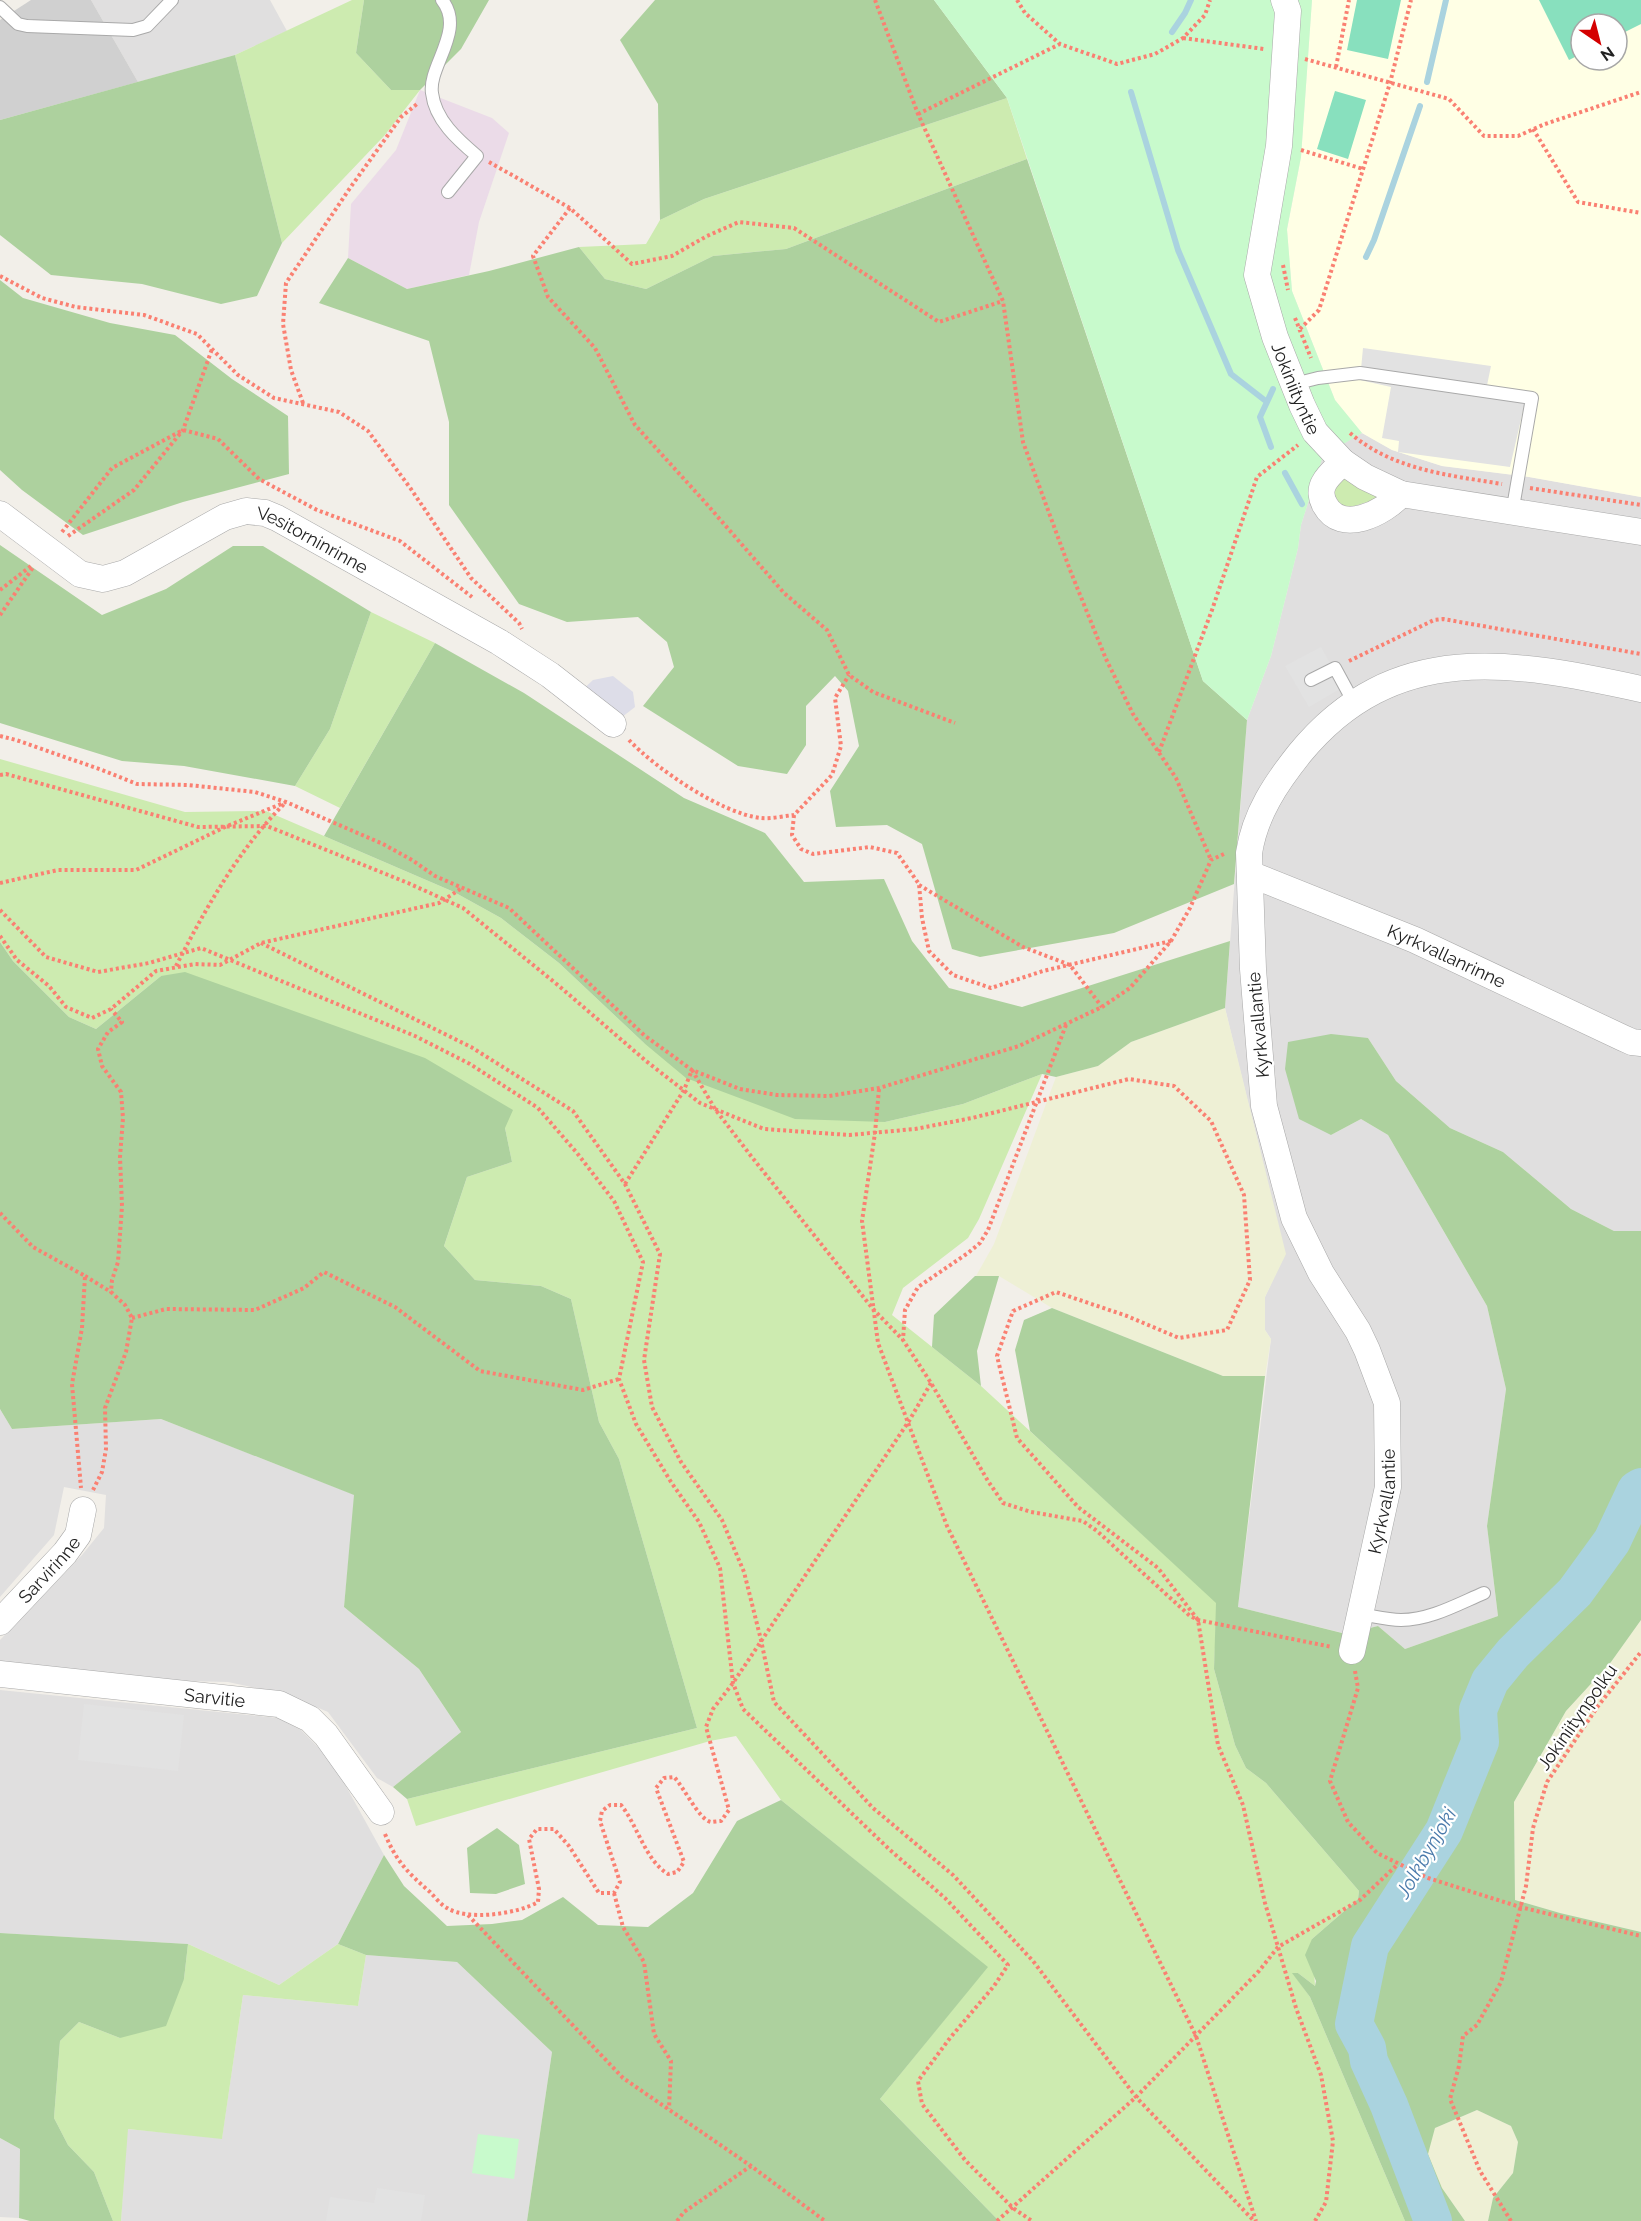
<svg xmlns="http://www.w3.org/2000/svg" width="1641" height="2221" viewBox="0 0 1641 2221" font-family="Raleway,sans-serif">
	<rect width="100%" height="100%" fill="#f2efe9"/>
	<path fill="#e0dfdf" d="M 91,0 L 270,0 L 287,31 L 235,55 L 138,82 Z
		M 1362,433 L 1392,450 L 1442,466 L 1529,477 L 1641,497 L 1641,1231 L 1614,1231 L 1571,1209 L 1503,1152 L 1450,1128 L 1396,1081 L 1368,1038 L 1331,1135 L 1361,1119 L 1388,1135 L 1487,1306 L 1506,1389 L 1487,1526 L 1498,1616 L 1405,1649 L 1378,1626 L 1347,1634 L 1238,1607 L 1271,1339 L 1265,1330 L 1265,1297 L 1285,1254 L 1225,1008 L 1247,720 L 1271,656 L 1298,548 L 1301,525 L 1323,455 Z
		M 0,1409 L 12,1429 L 161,1419 L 355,1495 L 344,1607 L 419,1669 L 461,1732 L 393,1787 L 377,1778 L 328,1712 L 288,1695 L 228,1682 L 186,1681 L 0,1662 L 0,1640 L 82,1555 L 104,1528 L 106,1495 L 64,1487 L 54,1535 L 0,1597 Z
		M 0,1690 L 279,1718 L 301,1730 L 332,1761 L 384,1855 L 338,1944 L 279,1985 L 188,1944 L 0,1933 Z
		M 366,1955 L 457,1962 L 552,2052 L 527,2221 L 121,2221 L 127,2129 L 222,2138 L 243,1995 L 358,2006 Z
		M 0,2138 L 20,2149 L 19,2218 L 0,2217 Z"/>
	<path fill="#ebdbe8" d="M 420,90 L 492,118 L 509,133 L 479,222 L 469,275 L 407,289 L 348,258 L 351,204 L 396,150 Z"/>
	<path fill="#ffffe5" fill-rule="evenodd" d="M 1312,0 L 1641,0 L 1641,497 L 1529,477 L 1442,466 L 1392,450 L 1362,433 L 1335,400 L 1292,291 L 1287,230 L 1301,157 ZM 1581,24 L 1617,24 L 1617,60 L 1581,60 Z"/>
	<path fill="#d0d0d0" d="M 31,0 L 91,0 L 138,82 L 0,120 L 0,20 Z"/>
	<path fill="#eef0d5" d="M 1225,1008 L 1286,1254 L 1265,1297 L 1265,1330 L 1271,1339 L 1265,1376 L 1223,1376 L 1052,1308 L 999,1276 L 976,1276 L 994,1244 L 1056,1077 L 1098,1066 L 1131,1042 Z
		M 1641,1620 L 1641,1932 L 1560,1913 L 1515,1900 L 1514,1802 L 1566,1711 L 1611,1662 Z
		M 1477,2110 L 1511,2126 L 1518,2142 L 1513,2173 L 1493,2198 L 1488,2221 L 1465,2221 L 1442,2188 L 1427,2154 L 1435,2128 Z"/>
	<path fill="#cdebb0" d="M 352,0 L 364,0 L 356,53 L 391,90 L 420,90 L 384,136 L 282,243 L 235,55 Z
		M 1007,98 L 1027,159 L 786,249 L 713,256 L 646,289 L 605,279 L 579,247 L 646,244 L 660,220 L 704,199 Z
		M 1347,477 L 1380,498 L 1348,508 L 1340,506 C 1331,491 1334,486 1347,477 Z
		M 371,612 L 435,643 L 340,808 L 295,786 L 330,729 Z
		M 0,759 L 185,812 L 266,811 L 454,892 L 501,918 L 559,963 L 644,1043 L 885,1122 L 963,1104 L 1042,1074 L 979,1219 L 968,1238 L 903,1288 L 892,1315 L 981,1386 L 1217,1603 L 1214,1669 L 1235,1745 L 1246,1768 L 1266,1783 L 1359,1891 L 1358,1899 L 1312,1939 L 1315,1986 L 1298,1973 L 1293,1973 L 1310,1997 L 1405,2221 L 999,2221 L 880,2099 L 987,1967 L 781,1800 L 736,1736 L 710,1741 L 416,1826 L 407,1799 L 697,1728 L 619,1459 L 599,1422 L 571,1299 L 541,1286 L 475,1280 L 444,1246 L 467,1177 L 512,1162 L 505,1128 L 161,976 L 96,1029 L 69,1017 L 13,961 L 0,942 Z
		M 188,1944 L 279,1985 L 338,1944 L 366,1955 L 358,2006 L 243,1995 L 222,2139 L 128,2129 L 121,2221 L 113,2221 L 94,2172 L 68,2145 L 54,2118 L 60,2041 L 79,2022 L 120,2038 L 184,1979 Z"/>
	<path fill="#add19e" d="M 364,0 L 489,0 L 461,49 L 420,90 L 391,90 L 356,53 Z
		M 655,0 L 934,0 L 1007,98 L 704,199 L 660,220 L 658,104 L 620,40 Z
		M 235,55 L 282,243 L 257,296 L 221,304 L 142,284 L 51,275 L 0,235 L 0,120 Z
		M 1027,159 L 1203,681 L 1247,720 L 1234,884 L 1114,933 L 980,957 L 952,949 L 922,844 L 887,825 L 836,827 L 830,791 L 859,746 L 848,691 L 835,676 L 806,706 L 806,745 L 787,774 L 738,766 L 643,706 L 674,667 L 667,642 L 638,617 L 567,622 L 519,604 L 449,505 L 449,422 L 429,341 L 319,303 L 348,258 L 407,289 L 489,271 L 579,247 L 605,279 L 646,289 L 713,256 L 786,249 Z
		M 0,280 L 23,298 L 110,323 L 175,335 L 232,379 L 288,416 L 289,474 L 183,502 L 83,535 L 22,490 L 0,470 Z
		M 0,545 L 102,615 L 166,589 L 233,546 L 263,546 L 371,612 L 330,729 L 295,786 L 184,766 L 122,761 L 0,723 Z
		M 435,643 L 524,693 L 684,798 L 765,833 L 804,882 L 884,879 L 912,941 L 949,988 L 1022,1007 L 1230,941 L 1225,1008 L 1131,1042 L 1098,1066 L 1056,1077 L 1042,1074 L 963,1104 L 885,1122 L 795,1119 L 686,1078 L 644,1043 L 559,963 L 501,918 L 454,892 L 324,836 Z
		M 0,942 L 13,961 L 69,1017 L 96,1029 L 161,976 L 185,972 L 425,1058 L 513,1110 L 505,1128 L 512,1162 L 467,1177 L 444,1246 L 475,1280 L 541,1286 L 571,1299 L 599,1422 L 619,1459 L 697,1728 L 407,1799 L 393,1787 L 461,1732 L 419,1669 L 344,1607 L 354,1495 L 161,1419 L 12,1429 L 0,1409 Z
		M 1331,1034 L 1368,1038 L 1396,1081 L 1450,1128 L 1503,1152 L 1571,1209 L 1614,1231 L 1641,1231 L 1641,1620 L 1611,1662 L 1566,1711 L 1514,1802 L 1515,1900 L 1560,1913 L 1641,1932 L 1641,2221 L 1488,2221 L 1493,2198 L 1513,2173 L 1518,2142 L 1511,2126 L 1477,2110 L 1435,2128 L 1428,2154 L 1442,2188 L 1465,2221 L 1405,2221 L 1310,1997 L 1292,1973 L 1298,1973 L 1315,1986 L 1316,1981 L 1305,1955 L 1312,1939 L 1358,1899 L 1359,1891 L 1266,1783 L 1246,1768 L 1235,1745 L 1214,1669 L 1216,1603 L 1030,1431 L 1015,1350 L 1024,1320 L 1052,1308 L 1223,1376 L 1265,1376 L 1238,1607 L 1346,1634 L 1378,1626 L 1405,1649 L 1498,1616 L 1487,1526 L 1506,1389 L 1487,1306 L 1388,1135 L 1361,1119 L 1331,1135 L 1299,1119 L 1285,1069 L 1288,1042 Z
		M 975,1276 L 999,1276 L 977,1351 L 981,1386 L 932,1347 L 934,1315 Z
		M 781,1800 L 988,1967 L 880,2099 L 999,2221 L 527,2221 L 552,2052 L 457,1962 L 366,1955 L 338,1944 L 384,1855 L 404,1886 L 447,1926 L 492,1924 L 522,1920 L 563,1897 L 598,1925 L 648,1927 L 693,1893 L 737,1821 Z
		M 497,1828 L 519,1845 L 525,1884 L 496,1894 L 470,1893 L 467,1848 Z
		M 0,1933 L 188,1944 L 184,1979 L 166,2026 L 120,2038 L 79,2022 L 60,2041 L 54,2118 L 68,2145 L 94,2172 L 113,2221 L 30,2221 L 19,2218 L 20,2149 L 0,2138 Z"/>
	<path fill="#c8facc" d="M 934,0 L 1312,0 L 1301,157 L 1287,229 L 1292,291 L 1335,400 L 1362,433 L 1323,456 L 1301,525 L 1298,548 L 1271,656 L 1247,720 L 1203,681 L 1007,98 Z
		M 478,2134 L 519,2139 L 514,2179 L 472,2173 Z"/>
	<path fill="#88e0be" d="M 1357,0 L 1401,0 L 1388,59 L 1347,50 Z
		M 1539,0 L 1641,0 L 1641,24 L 1617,36 L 1617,24 L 1581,24 L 1581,54 L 1569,60 Z
		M 1335,91 L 1366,100 L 1348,159 L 1317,149 Z"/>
	<path fill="#e2e2e2" d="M 1363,348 L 1491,366 L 1485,395 L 1525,402 L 1510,467 L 1398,452 L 1399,441 L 1382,438 L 1391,387 L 1360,380 Z
		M 1321,647 L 1343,687 L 1309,707 L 1285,666 Z
		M 84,1704 L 184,1715 L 178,1771 L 78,1760 Z
		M 377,2188 L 425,2195 L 421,2221 L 326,2221 L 330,2197 L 374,2203 Z"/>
	<path fill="#dddde8" d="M 613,676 L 633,692 L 635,707 L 613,724 L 577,695 L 593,680 Z"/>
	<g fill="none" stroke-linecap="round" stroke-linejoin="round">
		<path stroke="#aad3df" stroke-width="6" d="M 1172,32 L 1185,13 L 1191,0
			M 1427,82 L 1446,0
			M 1131,92 L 1178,250 L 1231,374 L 1267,402 L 1260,417 L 1271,447
			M 1366,257 L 1374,240 L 1420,106
			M 1267,402 L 1273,389
			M 1285,473 L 1302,504"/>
		<path stroke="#aad3df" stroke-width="38" d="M 1433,2221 L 1389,2105 L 1369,2061 L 1367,2048 L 1354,2024 L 1370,1946 L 1444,1831 L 1480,1742 L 1478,1710 L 1490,1681 L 1513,1653 L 1575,1592 L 1612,1541 L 1636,1490 L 1641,1487"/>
		<defs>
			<path id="service" d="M 442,0 C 466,30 428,66 432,93 C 435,120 458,140 477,156 L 448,192
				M 0,7 L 18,24 L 27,26 L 133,30 L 147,26 L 172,0
				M 1294,384 L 1318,378 L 1360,373 L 1532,398 L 1512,513
				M 1311,680 L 1335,668 L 1354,703
				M 1359,1614 C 1373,1616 1387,1620 1401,1620 C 1430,1620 1458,1604 1484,1593"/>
			<g id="minor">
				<path id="s1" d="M 1284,0 L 1288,11 L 1279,146 L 1257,275 L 1275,337 L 1302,405 L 1315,432 L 1343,462 L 1365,477 L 1401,494 L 1641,532"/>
				<path d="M 1343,462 C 1337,468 1328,475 1324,483 C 1320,490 1321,498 1325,505 C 1341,535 1384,513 1401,494"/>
				<path id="s2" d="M 0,514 L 80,574 L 103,579 L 125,573 L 225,517 L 246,511 L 265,513 L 277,518 L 499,642 L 550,675 L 613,724"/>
				<path id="s3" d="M 1250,874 L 1415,940 L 1623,1038 L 1632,1042 L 1641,1043"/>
				<path id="s4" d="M 0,1622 L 65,1553 L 78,1535 L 83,1510"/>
				<path id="s5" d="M 1352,1651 L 1388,1487 L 1387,1403 L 1367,1350 L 1358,1331 L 1321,1273 L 1294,1218 L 1264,1106 L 1253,969 L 1249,853 C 1255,814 1276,783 1300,753 C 1394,639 1512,661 1641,689"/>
				<path id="s6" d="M 0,1674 L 279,1704 L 310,1719 L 326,1735 L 381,1812"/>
			</g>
		</defs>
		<use href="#service" stroke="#a9a9a9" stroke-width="14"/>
		<use href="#minor" stroke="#a9a9a9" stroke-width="27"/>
		<path stroke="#fa8072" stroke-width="4" stroke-dasharray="3 3" stroke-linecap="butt" d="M 875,0 L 918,114 L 1003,301 L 1023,442 L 1070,570 L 1106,659 L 1133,714 L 1176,778 L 1211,860
			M 1017,0 L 1025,13 L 1060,44 L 1117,64 L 1155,54 L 1183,38 L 1205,15 L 1210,0
			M 1183,38 L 1264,49
			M 1305,59 L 1449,99 L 1484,136 L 1518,136 L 1545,124 L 1641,92
			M 1336,67 L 1349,0
			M 918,114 L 1060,44
			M 1533,129 L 1578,202 L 1641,213
			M 1301,150 L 1363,169
			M 489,162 L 570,208 L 632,264 L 672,256 L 707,236 L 739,222 L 794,228 L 939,322 L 1003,301
			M 570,208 L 533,256 L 548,297 L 595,348 L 635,425 L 704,501 L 784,593 L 827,630 L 849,675 L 873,692 L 955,723
			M 1283,265 L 1288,290
			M 0,276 L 42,298 L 76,307 L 144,315 L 197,334 L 238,375 L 274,398 L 339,412 L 368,431 L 411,489 L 471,578 L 519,623 L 522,629
			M 1295,318 L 1311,358
			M 1300,329 L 1319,310 L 1390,83 L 1411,0
			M 303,403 L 291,370 L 283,324 L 286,283 L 350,188 L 401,117 L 417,104
			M 1350,433 C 1393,470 1448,475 1502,484
			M 1530,488 L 1641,505
			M 62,532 L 112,468 L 183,430 L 218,439 L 259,479 L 317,510 L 400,541 L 472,597
			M 68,536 L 134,490 L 183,430 L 212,349
			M 0,590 L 31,566
			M 0,615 L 34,566
			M 1349,661 L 1434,620 L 1443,619 L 1641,654
			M 0,736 L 16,740 L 102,770 L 137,784 L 188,785 L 255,792 L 286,802 L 383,844 L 412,860 L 435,876 L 509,908 L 644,1035 L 692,1070 L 740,1089 L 777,1095 L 829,1096 L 879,1088 L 1019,1046 L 1102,1007 L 1130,988 L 1171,941 L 1190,908 L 1211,860 L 1226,853
			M 629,740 C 655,768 722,814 761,818 C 771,819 784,816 794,815 L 832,775 L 841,746 L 835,698 L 849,675
			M 1159,752 L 1212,610 L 1257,477 L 1298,445
			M 0,775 L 6,774 L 198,827 L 267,826 L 408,883 L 463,908 L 559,986 L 646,1061 L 700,1103 L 764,1129 L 849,1135 L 915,1129 L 972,1118 L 1129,1079 L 1174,1086 L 1211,1121 L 1244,1195 L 1250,1280 L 1227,1330 L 1179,1338 L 1127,1316 L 1056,1292 L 1013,1311 L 997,1356 L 1017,1438 L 1078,1507 L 1158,1568 L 1198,1620 L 1218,1745 L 1243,1805 L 1265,1903 L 1296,2008 L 1321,2075 L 1333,2141 L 1326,2202 L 1315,2221
			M 794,815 L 792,835 L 801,849 L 813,854 L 870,847 L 897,853 L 919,884 L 922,918 L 929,951 L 953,975 L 991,988 L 1043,971 L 1171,941
			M 0,883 L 58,870 L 136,870 L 225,827 L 286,802
			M 919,885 L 1023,947 L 1070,965 L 1102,1007
			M 0,910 L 46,957 L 98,972 L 149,963 L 201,948 L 415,1036 L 470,1064 L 538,1108 L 577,1153 L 614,1201 L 643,1262 L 619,1379 L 636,1424 L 671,1482 L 699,1522 L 720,1568 L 733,1683 L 743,1709 L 890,1850 L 945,1898 L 1008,1965 L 994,1986 L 950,2038 L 918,2081 L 922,2104 L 965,2160 L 1013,2208 L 1032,2221
			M 0,936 L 17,960 L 49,986 L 66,1007 L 92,1018 L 111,1009 L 156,971 L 195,964 L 220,965 L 261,943 L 439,903 L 462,888
			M 261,943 L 471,1047 L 573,1111 L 625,1184 L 660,1254 L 644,1360 L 652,1407 L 681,1462 L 722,1520 L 744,1572 L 761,1640 L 774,1702 L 873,1808 L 953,1875 L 1033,1961 L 1136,2097 L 1254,2221
			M 176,966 C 206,908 238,850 285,803
			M 1066,1025 L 988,1230 L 980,1243 L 968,1253 L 918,1287 L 905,1310 L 903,1340 L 931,1383 L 988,1481 L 1003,1503 L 1031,1512 L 1083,1521 L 1097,1531 L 1190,1616 L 1198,1620 L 1332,1647
			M 692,1070 L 715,1109 L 751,1156 L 873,1309 L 903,1340
			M 879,1089 L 875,1133 L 862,1221 L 878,1343 L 947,1526 L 1196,2036 L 1256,2221
			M 625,1184 L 684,1090 L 692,1070
			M 0,1213 L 33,1247 L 85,1276 L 82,1328 L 72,1384 L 81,1488
			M 85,1276 L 111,1292
			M 132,1318 L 166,1309 L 255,1310 L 304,1288 L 324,1272 L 395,1307 L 480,1371 L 583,1390 L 619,1379
			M 93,1490 L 102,1472 L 106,1449 L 105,1408 L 126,1352 L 132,1318 L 125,1305 L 111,1292 L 112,1280 L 118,1262 L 122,1206 L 120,1157 L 123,1118 L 121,1092 L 102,1066 L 98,1049 L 108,1032 L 122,1022 L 111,1009
			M 1355,1671 L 1358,1688 L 1330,1781 L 1348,1822 L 1377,1853 L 1428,1878 L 1520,1907 L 1641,1936
			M 385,1834 C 396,1861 408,1873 430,1892 C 435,1897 441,1905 447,1908 C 468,1921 517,1914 538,1902 L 539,1889 L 529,1839 L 537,1829 L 554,1829 L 569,1846 L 599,1893 L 614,1893 L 620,1882 L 600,1821 L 602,1811 L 610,1805 L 621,1805 C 638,1826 645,1860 668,1874 L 677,1872 L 684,1862 L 656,1788 L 664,1778 L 674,1777 C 684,1787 699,1820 711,1822 C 712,1822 720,1821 721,1821 L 729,1810 L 706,1727 L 713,1709 L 733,1683 L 909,1421 L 931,1383
			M 614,1893 L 623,1927 L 644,1962 L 654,2034 L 671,2061 L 669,2109
			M 468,1915 L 623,2078 L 751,2166 L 825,2221
			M 677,2221 L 684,2212 L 751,2166
			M 997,2221 L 1136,2097 L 1259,1971 L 1278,1947 L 1360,1900 L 1398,1864
			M 1511,2221 L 1480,2171 L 1450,2099 L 1459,2066 L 1463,2036 L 1477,2025 L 1501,1982 L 1526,1886 L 1533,1828 L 1547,1782 L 1598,1706 L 1641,1652"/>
		<use href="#service" stroke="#fff" stroke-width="12"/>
		<use href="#minor" stroke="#fff" stroke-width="26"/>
	</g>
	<g text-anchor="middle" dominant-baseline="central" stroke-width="4.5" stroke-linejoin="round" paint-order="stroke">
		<g font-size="18" fill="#222" stroke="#fff">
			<text stroke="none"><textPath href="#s1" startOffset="398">Jokiniityntie</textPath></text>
			<text stroke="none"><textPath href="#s2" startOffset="356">Vesitorninrinne</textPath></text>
			<text stroke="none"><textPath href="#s3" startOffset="213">Kyrkvallanrinne</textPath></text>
			<text transform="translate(1258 1025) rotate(-95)">Kyrkvallantie</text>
			<text stroke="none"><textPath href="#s5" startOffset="153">Kyrkvallantie</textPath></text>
			<text stroke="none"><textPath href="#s4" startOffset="72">Sarvirinne</textPath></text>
			<text stroke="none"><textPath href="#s6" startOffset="216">Sarvitie</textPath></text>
			<text transform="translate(1577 1717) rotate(-55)">Jokiniitynpolku</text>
		</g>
		<g font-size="20" font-style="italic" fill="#4a7aab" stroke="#fff">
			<text transform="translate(1426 1853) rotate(-60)">Jolkbynjoki</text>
		</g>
	</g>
	<g transform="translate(1599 42) rotate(145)"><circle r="28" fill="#ffffff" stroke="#a7a7a7" stroke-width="1.5"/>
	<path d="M0-4.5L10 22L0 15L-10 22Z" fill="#d40000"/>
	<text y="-9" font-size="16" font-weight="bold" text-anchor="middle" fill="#222222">N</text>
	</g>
</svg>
